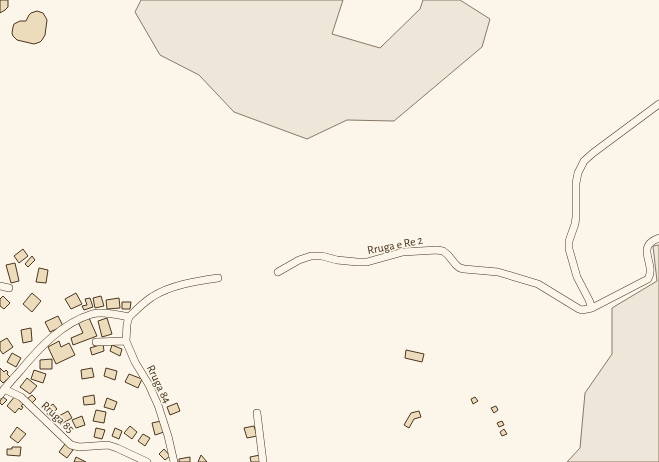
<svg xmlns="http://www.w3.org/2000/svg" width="659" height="462" viewBox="0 0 659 462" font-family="'Alegreya Sans',sans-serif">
	<rect width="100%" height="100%" fill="#fbf6e9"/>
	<path fill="#ede6d9" stroke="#887966" d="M 141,0 L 343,0 L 332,34 L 380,48 L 420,9 L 423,0 L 460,0 L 490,19 L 482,47 L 394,121 L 347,120 L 307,139 L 234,112 L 199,75 L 160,55 L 135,12 Z
		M 659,245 L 659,462 L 567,462 L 580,448 L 585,393 L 612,354 L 612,308 L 657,281 L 653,246 Z"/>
	<path fill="#ecdcbc" stroke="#4a3520" d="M 0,0 L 8,0 L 8,7 L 5,10 L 0,13 Z
		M 37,11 L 43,13 L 46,18 L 47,20 L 45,35 L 42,40 L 40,42 L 34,44 L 17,40 L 13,36 L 12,33 L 13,27 L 14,24 L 20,21 L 26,21 L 29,15 L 31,13 Z
		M 23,249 L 28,256 L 19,263 L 14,256 Z
		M 32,256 L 35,260 L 28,267 L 25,264 Z
		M 15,263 L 19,281 L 11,283 L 6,265 Z
		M 39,268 L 48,270 L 46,283 L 36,282 Z
		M 32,293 L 41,301 L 32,312 L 23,304 Z
		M 76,293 L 82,304 L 71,309 L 65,299 Z
		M 3,296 L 10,303 L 4,309 L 0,306 L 0,299 Z
		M 101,296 L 104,306 L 95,308 L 93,298 Z
		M 90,298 L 93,307 L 84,310 L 82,306 L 87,305 L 85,299 Z
		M 119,298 L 120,308 L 107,309 L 106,300 Z
		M 122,302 L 131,302 L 130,309 L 122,309 Z
		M 58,316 L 63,326 L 50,332 L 45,322 Z
		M 89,318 L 97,336 L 73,345 L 71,338 L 83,333 L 78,322 Z
		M 107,318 L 112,334 L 102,337 L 98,321 Z
		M 31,328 L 32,341 L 23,343 L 21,330 Z
		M 7,338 L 13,347 L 3,354 L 0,350 L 0,342 Z
		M 59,341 L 61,347 L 69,343 L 75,355 L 56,364 L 48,347 Z
		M 103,344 L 104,351 L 92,355 L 90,348 Z
		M 112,345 L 122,349 L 120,356 L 110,351 Z
		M 406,350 L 424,354 L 422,362 L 405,358 Z
		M 12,353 L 21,358 L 16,367 L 7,362 Z
		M 52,359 L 52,369 L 40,369 L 40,360 Z
		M 0,368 L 4,372 L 6,370 L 8,372 L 7,374 L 10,377 L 3,383 L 0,380 Z
		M 92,368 L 94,377 L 82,379 L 81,370 Z
		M 106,368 L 117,371 L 115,380 L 104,376 Z
		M 34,370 L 46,374 L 43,383 L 31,379 Z
		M 129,374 L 142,379 L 138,388 L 125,382 Z
		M 27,378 L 37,386 L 30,394 L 20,387 Z
		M 32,395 L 36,399 L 32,403 L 27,399 Z
		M 94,395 L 95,404 L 84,405 L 83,397 Z
		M 15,396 L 24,403 L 21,406 L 23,407 L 21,410 L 19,408 L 15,413 L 7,406 Z
		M 3,397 L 7,400 L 2,405 L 0,403 L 0,401 Z
		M 475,397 L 478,401 L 473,404 L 471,399 Z
		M 107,398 L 117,402 L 114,410 L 104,407 Z
		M 177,403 L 180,411 L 170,415 L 167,407 Z
		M 53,404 L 57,409 L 49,416 L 45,410 Z
		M 496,406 L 498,410 L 494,413 L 491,408 Z
		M 96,410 L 106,412 L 104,423 L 93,421 Z
		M 68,411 L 72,418 L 61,424 L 57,417 Z
		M 419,411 L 421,417 L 414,419 L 409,428 L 404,425 L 411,413 Z
		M 82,416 L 85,425 L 76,428 L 72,420 Z
		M 161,421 L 164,432 L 155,435 L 152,423 Z
		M 502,421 L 504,425 L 499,427 L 497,423 Z
		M 130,426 L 137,432 L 132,439 L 124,433 Z
		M 254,426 L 257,436 L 247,438 L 244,428 Z
		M 17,427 L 26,434 L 18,443 L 10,437 Z
		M 96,428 L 105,430 L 102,439 L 94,437 Z
		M 115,428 L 122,431 L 119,439 L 112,436 Z
		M 504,429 L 507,434 L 502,436 L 500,432 Z
		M 143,434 L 150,438 L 145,446 L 138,441 Z
		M 65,444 L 73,450 L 67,458 L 59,452 Z
		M 12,447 L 21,447 L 20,456 L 7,455 L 7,449 L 12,449 Z
		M 164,449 L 170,456 L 165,460 L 159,454 Z
		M 201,455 L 207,462 L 198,462 Z
		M 260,455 L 261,462 L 251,462 L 250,457 Z
		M 76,457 L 86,462 L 74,462 Z
		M 190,457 L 190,462 L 179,462 L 179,459 Z"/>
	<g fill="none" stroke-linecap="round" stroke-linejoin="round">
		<defs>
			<path id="minor" d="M 278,272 L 299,260 L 311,256 L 322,256 L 337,260 L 357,262 L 367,262 L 403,252 L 437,250 L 443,251 L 448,255 L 456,265 L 460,268 L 464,269 L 498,272 L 538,284 L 579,309 L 582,310 L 592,308 L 648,279 C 657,264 634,247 659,238
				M 0,286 L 9,288
				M 592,308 L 589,300 L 577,277 L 569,249 L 569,241 L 575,224 L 576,217 L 576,183 L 578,173 L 584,161 L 593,153 L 659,104
				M 129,317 L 127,324 L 126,341 L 135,362 L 149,385 L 158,405 L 168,436 L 174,462
				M 129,317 C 136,310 144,302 152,297 C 170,285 197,281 218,278
				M 96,342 L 126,341
				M 4,389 L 21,397 L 71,445 L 79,447 L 108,445 L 117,448 L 147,462
				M 0,395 C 6,386 13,379 20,371 C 39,348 62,323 92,314 C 101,311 120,315 129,317
				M 257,413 L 263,462"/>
		</defs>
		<use href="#minor" stroke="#4a3520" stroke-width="8"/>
		<use href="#minor" stroke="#fbf6e9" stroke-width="7"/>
	</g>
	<g text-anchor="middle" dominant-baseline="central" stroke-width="3" stroke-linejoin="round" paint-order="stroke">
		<g font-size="12" fill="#4a3520" stroke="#fbf6e9">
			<text transform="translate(395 245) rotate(-11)">Rruga e Re 2</text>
			<text transform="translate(159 384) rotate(64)">Rruga 84</text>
			<text transform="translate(58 417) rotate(43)">Rruga 85</text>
		</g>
	</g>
</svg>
